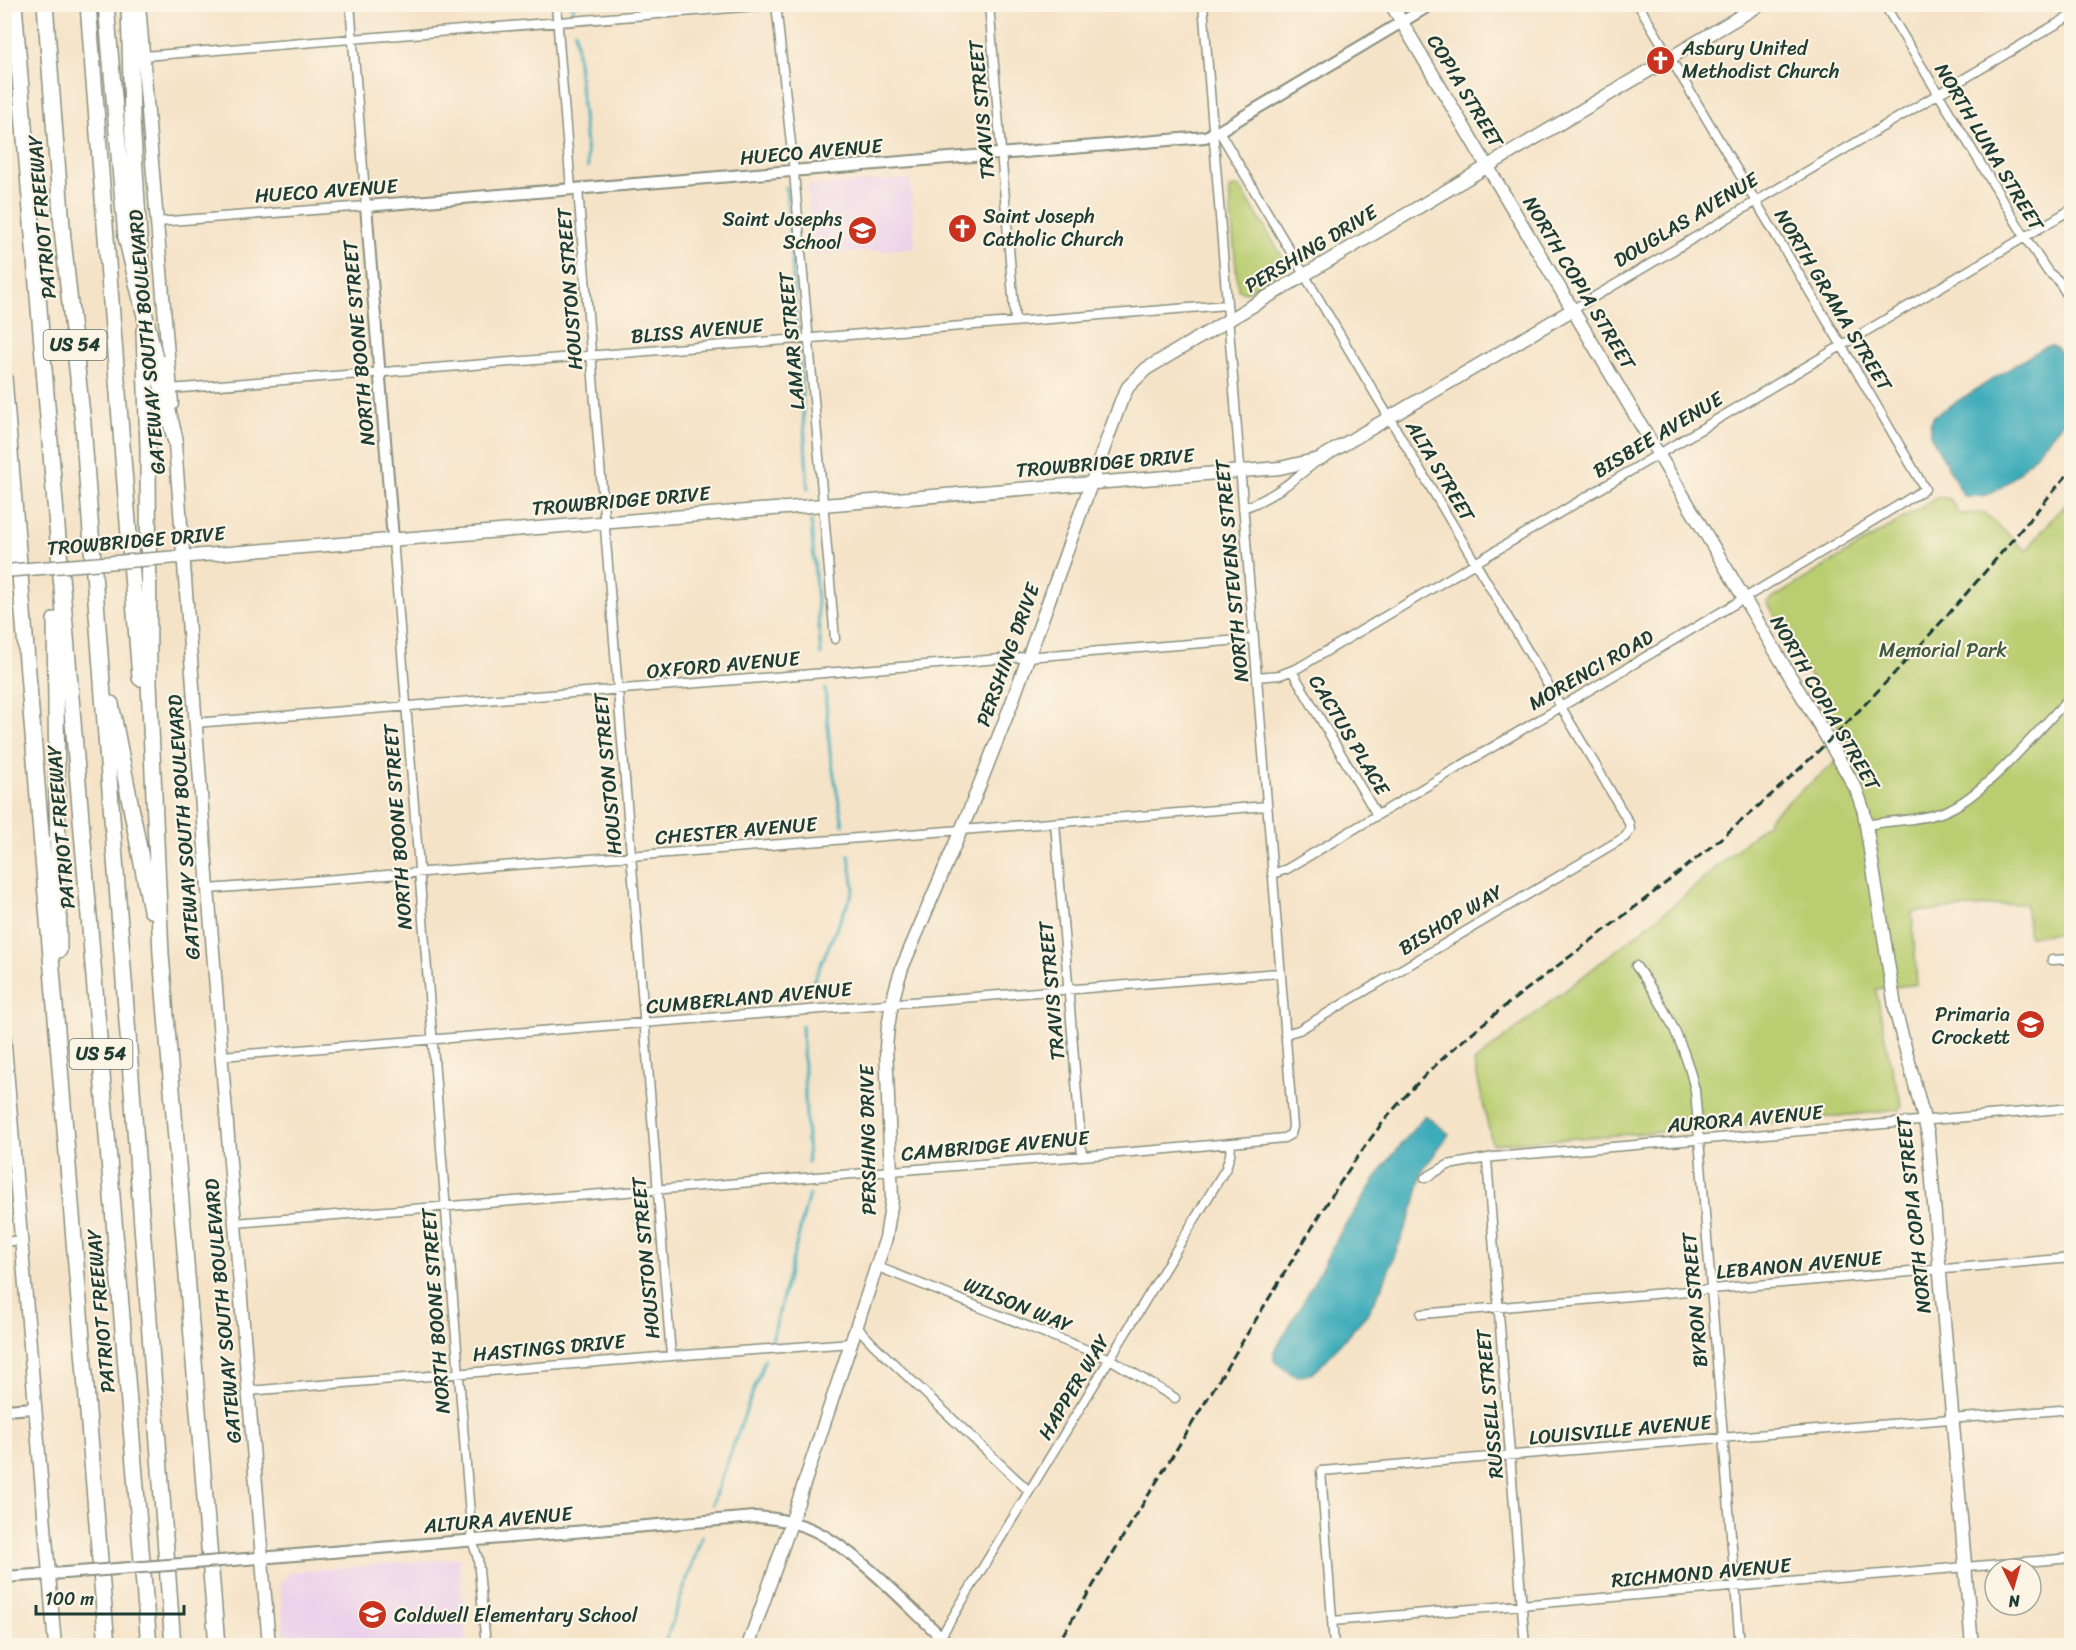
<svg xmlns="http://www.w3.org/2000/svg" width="2076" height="1650" viewBox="0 0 2076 1650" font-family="Sriracha,sans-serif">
	<rect width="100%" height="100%" fill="#fcf5e5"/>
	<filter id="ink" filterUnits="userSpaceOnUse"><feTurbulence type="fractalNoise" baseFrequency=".0167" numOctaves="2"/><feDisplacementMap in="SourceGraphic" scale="12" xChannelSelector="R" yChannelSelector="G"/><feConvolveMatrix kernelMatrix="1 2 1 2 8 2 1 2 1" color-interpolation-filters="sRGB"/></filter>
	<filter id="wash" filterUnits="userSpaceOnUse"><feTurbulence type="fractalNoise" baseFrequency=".008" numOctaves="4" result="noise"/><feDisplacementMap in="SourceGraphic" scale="24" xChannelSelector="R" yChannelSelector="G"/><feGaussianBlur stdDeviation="1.35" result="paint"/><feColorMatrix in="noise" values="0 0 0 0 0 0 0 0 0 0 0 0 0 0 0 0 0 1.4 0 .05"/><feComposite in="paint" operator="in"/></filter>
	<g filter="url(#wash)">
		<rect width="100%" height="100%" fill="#f5e3c8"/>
		<path fill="#ebd1eb" d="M 910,179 L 915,248 L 814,255 L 807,186 Z
			M 459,1558 L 466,1645 L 285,1645 L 280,1584 L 291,1572 Z"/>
		<path fill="#bacd71" stroke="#6c8552" stroke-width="1.5" d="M 1240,187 L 1287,264 L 1287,267 L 1247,292 L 1238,290 L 1229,188 Z
			M 1938,497 L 1950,499 L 1959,514 L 1985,513 L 2026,551 L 2056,514 L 2071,500 L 2071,932 L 2029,936 L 2025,903 L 1912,912 L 1917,984 L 1876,989 L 1889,1058 L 1902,1105 L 1899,1110 L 1717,1128 L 1492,1144 L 1474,1062 L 1675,904 L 1768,822 L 1768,818 L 1852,749 L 1767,602 Z"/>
		<path fill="#3dacba" stroke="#2e7477" stroke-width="1.5" d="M 2051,346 L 2057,348 L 2071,373 L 2071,413 C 2048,439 2025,471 1996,491 C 1987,497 1975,497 1964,496 L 1930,434 L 1930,424 L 1934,416 L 2044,347 Z
			M 1425,1115 L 1449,1134 L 1423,1170 L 1415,1203 L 1383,1285 L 1367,1314 L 1317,1370 C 1297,1382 1291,1374 1274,1361 L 1274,1352 L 1301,1306 L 1342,1230 L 1384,1166 Z"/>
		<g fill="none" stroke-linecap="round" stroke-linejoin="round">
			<path stroke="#3dacba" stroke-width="3" d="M 573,4 L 573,12
				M 575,31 L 588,167
				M 786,187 L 797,328
				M 799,347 L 808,489
				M 811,521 L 821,655
				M 825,689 L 830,753 L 843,825
				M 808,993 L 854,889 L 849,855
				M 802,1026 L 808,1162
				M 772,1340 L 809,1194
				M 712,1504 L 765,1359
				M 664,1646 L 702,1536"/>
		</g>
	</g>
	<g filter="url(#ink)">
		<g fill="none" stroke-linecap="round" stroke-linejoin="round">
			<defs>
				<path id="minor" d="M 556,4 L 571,189
					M 776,4 L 794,172 L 835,639
					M 989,4 L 1015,321
					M 1884,4 L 2025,237 L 2048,272 L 2058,280 L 2072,303
					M 144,56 L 781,4
					M 1219,131 L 1599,771 L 1629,823 L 1630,830 L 1625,837 L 1299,1030 L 1285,1034
					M 578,189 L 671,1356
					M 157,222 L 366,206 L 350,4
					M 1572,310 L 2072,15
					M 170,389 L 1227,305
					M 1243,508 C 1271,499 1295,479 1317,461
					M 393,539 L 472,1540 L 478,1559 L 486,1646
					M 1292,671 L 1377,815
					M 1257,677 L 1280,675 L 1298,668 L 2072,209
					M 195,723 L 1253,639
					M 1055,823 L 1082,1156
					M 1867,825 C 1892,820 1919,821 1943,812 C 1983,798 2041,727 2072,695
					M 1272,874 L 1287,869 C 1499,742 1714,619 1925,489 L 1842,346 L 1638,4
					M 208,889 L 1267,806
					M 2052,960 L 2072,959
					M 1636,966 C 1664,1004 1685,1044 1695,1090 L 1740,1646
					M 221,1056 L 1280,973
					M 1487,1160 L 1525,1646
					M 1425,1178 L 1448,1165 L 1494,1157 L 2072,1108
					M 235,1223 L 1157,1150 L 1284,1138 L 1291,1134 L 1293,1127 L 1203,4
					M 4,1242 L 21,1240
					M 878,1267 L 1110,1359 L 1175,1398
					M 1421,1314 L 2072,1258
					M 857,1327 L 873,1344 L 1029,1491
					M 248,1391 L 671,1356 L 852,1343
					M 1332,1621 L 2072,1558
					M 935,1646 L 1226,1168 L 1230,1155 L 1231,1143
					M 1334,1646 L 1321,1471 L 2072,1409"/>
				<path id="tertiary" d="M 393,539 L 366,206 L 1205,137 L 1219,131 L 1432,4
					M 4,1410 L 34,1408
					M 246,1559 L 755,1517 C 778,1518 806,1524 826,1537 C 872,1565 910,1609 951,1646
					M 4,1577 L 65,1573"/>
				<path id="secondary" d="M 139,4 L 172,404
					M 1391,4 L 1827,738 L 1856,789 L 1864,812 L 1896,1013 L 1928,1134 L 1972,1646
					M 174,430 L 208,889 L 269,1646
					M 166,558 L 1280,468 L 1319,459 L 1572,310
					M 4,1033 L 55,1646
					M 748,1646 L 791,1523 L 886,1238 L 892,1199 L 886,1047 C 888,1019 893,994 902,968 L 970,809 L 1011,705 L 1121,401 L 1128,387 L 1146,369 L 1761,4"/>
				<path id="motorway" d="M 14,4 L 149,1646
					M 45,4 L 63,239 L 83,424 L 173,1646
					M 88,4 L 140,678
					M 106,4 L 126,237
					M 129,4 L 132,119 L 142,286
					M 144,331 L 148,449 L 149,683 L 161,954 L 217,1646
					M 155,358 L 175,439
					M 4,378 L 107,1646
					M 4,520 L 9,561
					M 55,620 L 59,950
					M 111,704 L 151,910"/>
			</defs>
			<use href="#minor" stroke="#8a907e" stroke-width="11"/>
			<use href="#tertiary" stroke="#8a907e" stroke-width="14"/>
			<use href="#secondary" stroke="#8a907e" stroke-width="15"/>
			<use href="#motorway" stroke="#8a907e" stroke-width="18"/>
			<use href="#minor" stroke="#fff" stroke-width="8"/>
			<use href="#tertiary" stroke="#fff" stroke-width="10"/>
			<use href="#secondary" stroke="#fff" stroke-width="12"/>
			<use href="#motorway" stroke="#fff" stroke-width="15"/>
			<path stroke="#1f3d34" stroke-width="3" stroke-dasharray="9 4.5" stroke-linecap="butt" d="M 1056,1646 L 1334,1192 C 1358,1155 1383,1119 1413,1088 C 1457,1041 1509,1003 1560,964 C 1621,918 1682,872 1740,822 C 1864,717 1968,593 2072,469"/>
			<defs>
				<path id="tertiary-bridge" d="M 65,1573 L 246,1559"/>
				<path id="secondary-bridge" d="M 4,571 L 166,558"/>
				<path id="motorway-bridge" d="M 126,237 L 155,358"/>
			</defs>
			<use href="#tertiary-bridge" stroke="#8a907e" stroke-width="14" stroke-linecap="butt"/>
			<use href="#secondary-bridge" stroke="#8a907e" stroke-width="15" stroke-linecap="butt"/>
			<use href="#motorway-bridge" stroke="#8a907e" stroke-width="18" stroke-linecap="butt"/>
			<use href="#tertiary-bridge" stroke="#fff" stroke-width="10"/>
			<use href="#secondary-bridge" stroke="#fff" stroke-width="12"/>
			<use href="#motorway-bridge" stroke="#fff" stroke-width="15"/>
		</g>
	</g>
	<defs>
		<symbol id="church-disc" viewBox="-11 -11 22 22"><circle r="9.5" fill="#c8321e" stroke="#fcf5e5"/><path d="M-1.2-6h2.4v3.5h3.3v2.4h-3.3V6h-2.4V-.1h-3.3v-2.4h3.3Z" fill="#fff"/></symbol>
		<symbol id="school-disc" viewBox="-11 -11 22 22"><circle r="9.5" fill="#c8321e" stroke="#fcf5e5"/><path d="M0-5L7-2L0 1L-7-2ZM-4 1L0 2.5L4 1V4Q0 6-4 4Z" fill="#fff"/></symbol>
	</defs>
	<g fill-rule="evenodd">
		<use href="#church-disc" x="1644" y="44" width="33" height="33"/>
		<use href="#church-disc" x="946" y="212" width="33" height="33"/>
		<use href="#school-disc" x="846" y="214" width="33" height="33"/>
		<use href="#school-disc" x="2014" y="1008" width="33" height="33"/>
		<use href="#school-disc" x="356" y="1598" width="33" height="33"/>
	</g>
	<g text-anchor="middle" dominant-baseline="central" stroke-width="4.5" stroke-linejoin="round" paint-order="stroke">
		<g fill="#fcf5e5" stroke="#617469" stroke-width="1.5">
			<rect x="43.5" y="330" width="63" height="30" rx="4.5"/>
			<rect x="69.5" y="1039" width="63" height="30" rx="4.5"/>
		</g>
		<g font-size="18" font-weight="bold" fill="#1f3d34">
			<text x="75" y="345">US 54</text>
			<text x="101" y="1054">US 54</text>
		</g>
		<g font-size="20" fill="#1f3d34" stroke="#fcf5e5" text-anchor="start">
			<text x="1682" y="48">Asbury United<tspan x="1682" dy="23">Methodist Church</tspan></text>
			<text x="983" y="216">Saint Joseph<tspan x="983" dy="23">Catholic Church</tspan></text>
			<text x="842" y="219" text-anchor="end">Saint Josephs<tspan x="842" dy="23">School</tspan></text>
			<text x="2010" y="1014" text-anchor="end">Primaria<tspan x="2010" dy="23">Crockett</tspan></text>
			<text x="394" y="1615">Coldwell Elementary School</text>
		</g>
		<g font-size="20" fill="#1f3d34" stroke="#fcf5e5">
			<text transform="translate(1465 91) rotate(59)">COPIA STREET</text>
			<text transform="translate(982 110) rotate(-95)">TRAVIS STREET</text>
			<text transform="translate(1989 147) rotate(59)">NORTH LUNA STREET</text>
			<text transform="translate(811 152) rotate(-5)">HUECO AVENUE</text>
			<text transform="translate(326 191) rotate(-4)">HUECO AVENUE</text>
			<text transform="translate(42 217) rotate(-95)">PATRIOT FREEWAY</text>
			<text transform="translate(1686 220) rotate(-31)">DOUGLAS AVENUE</text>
			<text transform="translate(1311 249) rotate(-31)">PERSHING DRIVE</text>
			<text transform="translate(1579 283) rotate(59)">NORTH COPIA STREET</text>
			<text transform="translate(570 289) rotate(-94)">HOUSTON STREET</text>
			<text transform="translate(1833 300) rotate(59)">NORTH GRAMA STREET</text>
			<text transform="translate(697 331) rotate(-5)">BLISS AVENUE</text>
			<text transform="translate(792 341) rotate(-95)">LAMAR STREET</text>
			<text transform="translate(147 342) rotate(-95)">GATEWAY SOUTH BOULEVARD</text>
			<text transform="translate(359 343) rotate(-95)">NORTH BOONE STREET</text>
			<text transform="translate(1658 435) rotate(-31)">BISBEE AVENUE</text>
			<text transform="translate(1105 463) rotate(-5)">TROWBRIDGE DRIVE</text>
			<text transform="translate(1440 471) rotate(59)">ALTA STREET</text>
			<text transform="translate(621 501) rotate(-5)">TROWBRIDGE DRIVE</text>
			<text transform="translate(136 541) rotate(-5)">TROWBRIDGE DRIVE</text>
			<text transform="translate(1232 571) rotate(-95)">NORTH STEVENS STREET</text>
			<text transform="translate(1008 655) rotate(-70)">PERSHING DRIVE</text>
			<text transform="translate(723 665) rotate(-5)">OXFORD AVENUE</text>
			<text transform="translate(1591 670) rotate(-30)">MORENCI ROAD</text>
			<text transform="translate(1825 703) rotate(60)">NORTH COPIA STREET</text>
			<text transform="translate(1349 735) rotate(59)">CACTUS PLACE</text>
			<text transform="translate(608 774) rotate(-95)">HOUSTON STREET</text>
			<text transform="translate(61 827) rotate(-95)">PATRIOT FREEWAY</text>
			<text transform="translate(184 827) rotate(-94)">GATEWAY SOUTH BOULEVARD</text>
			<text transform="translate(398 827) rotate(-94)">NORTH BOONE STREET</text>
			<text transform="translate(736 831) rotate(-5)">CHESTER AVENUE</text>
			<text transform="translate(1451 920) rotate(-31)">BISHOP WAY</text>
			<text transform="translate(1052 991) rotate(-95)">TRAVIS STREET</text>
			<text transform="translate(749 998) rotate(-5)">CUMBERLAND AVENUE</text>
			<text transform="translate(1745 1119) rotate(-5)">AURORA AVENUE</text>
			<text transform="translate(868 1140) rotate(-91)">PERSHING DRIVE</text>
			<text transform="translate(995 1146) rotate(-5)">CAMBRIDGE AVENUE</text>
			<text transform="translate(1914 1215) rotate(-96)">NORTH COPIA STREET</text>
			<text transform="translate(646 1258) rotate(-95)">HOUSTON STREET</text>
			<text transform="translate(1799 1265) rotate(-5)">LEBANON AVENUE</text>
			<text transform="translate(1695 1300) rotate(-95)">BYRON STREET</text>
			<text transform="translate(1018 1305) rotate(22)">WILSON WAY</text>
			<text transform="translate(101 1311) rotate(-95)">PATRIOT FREEWAY</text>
			<text transform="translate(223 1311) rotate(-95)">GATEWAY SOUTH BOULEVARD</text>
			<text transform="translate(436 1311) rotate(-94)">NORTH BOONE STREET</text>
			<text transform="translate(549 1348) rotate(-5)">HASTINGS DRIVE</text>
			<text transform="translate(1074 1387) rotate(-59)">HAPPER WAY</text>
			<text transform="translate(1490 1404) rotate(-95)">RUSSELL STREET</text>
			<text transform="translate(1620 1430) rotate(-5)">LOUISVILLE AVENUE</text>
			<text transform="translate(498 1520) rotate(-5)">ALTURA AVENUE</text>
			<text transform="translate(1701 1573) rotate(-5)">RICHMOND AVENUE</text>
		</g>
		<g font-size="20" fill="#3e5a40" stroke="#fcf5e5">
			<text x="1943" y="650">Memorial Park</text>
		</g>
	</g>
	<rect width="2076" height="1650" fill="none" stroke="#fcf5e5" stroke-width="24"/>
	<g transform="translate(2013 1587) rotate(175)"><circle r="28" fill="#fcf5e5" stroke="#a4ab9e" stroke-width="1.5"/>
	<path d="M0-4.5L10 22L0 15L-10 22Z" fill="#c8321e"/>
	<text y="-9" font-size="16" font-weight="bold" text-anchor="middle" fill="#1f3d34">N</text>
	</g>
	<path d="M36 1605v9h148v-9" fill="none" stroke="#1f3d34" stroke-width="3"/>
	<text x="45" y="1605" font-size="18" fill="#1f3d34" stroke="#fcf5e5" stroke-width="4.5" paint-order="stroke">100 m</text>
</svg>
